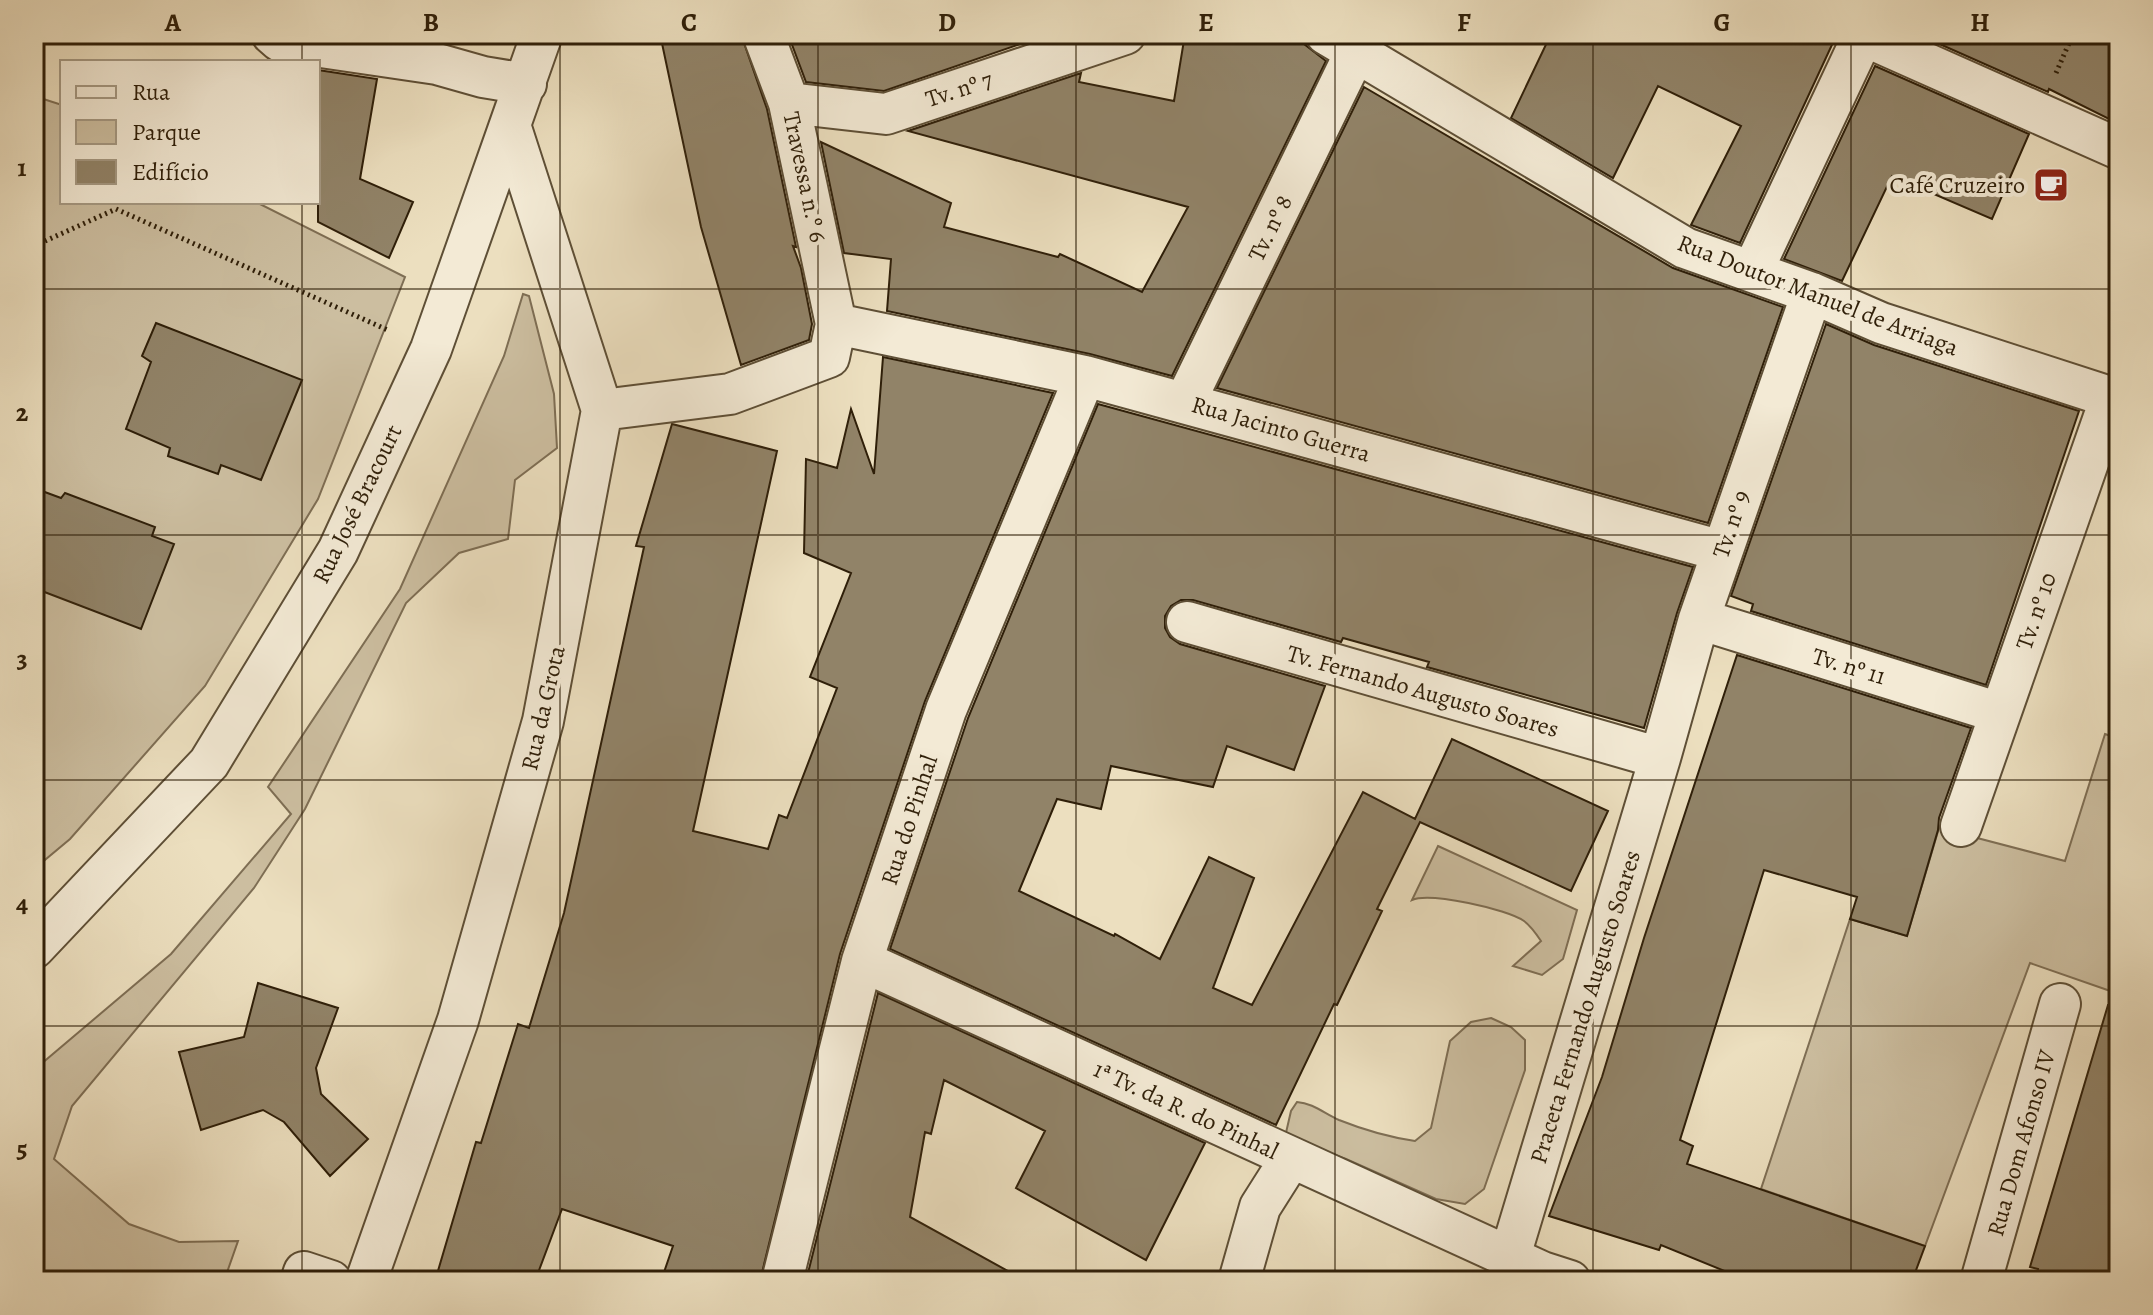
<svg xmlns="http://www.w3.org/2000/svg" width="2153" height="1315" viewBox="0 0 2153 1315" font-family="Alegreya,serif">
	<rect width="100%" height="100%" fill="#ecdfbf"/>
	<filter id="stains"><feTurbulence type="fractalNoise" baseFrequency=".0025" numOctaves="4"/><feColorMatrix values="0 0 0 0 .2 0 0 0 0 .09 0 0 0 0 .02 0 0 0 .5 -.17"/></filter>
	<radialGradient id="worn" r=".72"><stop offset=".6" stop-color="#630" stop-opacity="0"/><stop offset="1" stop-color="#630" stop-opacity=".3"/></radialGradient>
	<path fill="#ccbea0" stroke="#7e6e54" stroke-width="2" d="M 34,96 L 62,105 L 62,202 L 256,202 L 405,277 L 318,499 L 205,686 L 70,839 L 34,869 Z
		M 523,294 L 529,296 L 554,394 L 557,448 L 515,480 L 508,539 L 459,553 L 406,603 L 305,809 L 254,888 L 72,1106 L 54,1159 L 129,1224 L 179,1242 L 238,1241 L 224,1281 L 34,1281 L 34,1070 L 171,954 L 291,814 L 268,787 L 400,589 L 504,356 Z
		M 2105,734 L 2119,739 L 2119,994 L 2030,963 L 1925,1246 L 1761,1189 L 1850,919 L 1907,936 L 1939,828 L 2065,861 Z
		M 1438,846 L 1577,910 L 1563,959 L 1542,975 L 1513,966 L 1541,941 C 1537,935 1531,926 1524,921 C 1507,909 1430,892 1412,900 Z
		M 1491,1018 L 1511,1027 L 1525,1040 L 1525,1070 L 1484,1189 L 1465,1204 L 1436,1199 L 1346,1159 L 1285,1137 L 1291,1111 L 1297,1102 C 1313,1103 1325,1114 1339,1120 C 1364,1130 1388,1137 1415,1141 L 1431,1128 L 1450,1041 L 1471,1022 Z"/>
	<path fill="#918368" stroke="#2f1f09" stroke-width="2" d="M 660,34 L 741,34 L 767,109 L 796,247 L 793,246 L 801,268 L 812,324 L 809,340 L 741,365 L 701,227 Z
		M 788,34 L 1049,34 L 884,91 L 806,82 Z
		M 1185,34 L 1291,34 L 1326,61 L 1172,376 L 1090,354 L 887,311 L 891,259 L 844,253 L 821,142 L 951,203 L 944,227 L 1058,257 L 1060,254 L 1142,292 L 1188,207 L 908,131 L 1081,73 L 1079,82 L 1174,101 Z
		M 1551,34 L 1837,34 L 1740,243 L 1691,225 L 1741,126 L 1658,86 L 1613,178 L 1511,118 Z
		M 1917,34 L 2119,34 L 2119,97 L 2109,119 L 2049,89 L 2048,92 Z
		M 1875,66 L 2029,134 L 1992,219 L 1892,176 L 1842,281 L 1784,259 Z
		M 318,70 L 377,79 L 360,179 L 413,202 L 389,258 L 318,222 Z
		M 1364,87 L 1673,268 L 1783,307 L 1708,523 L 1217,388 Z
		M 156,323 L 302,380 L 261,480 L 221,465 L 218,474 L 168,456 L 170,448 L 126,429 L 151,362 L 142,356 Z
		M 1826,324 L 1874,345 L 2079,411 L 1986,685 L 1751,611 L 1753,604 L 1731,596 Z
		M 883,357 L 1053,393 L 925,701 L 840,954 L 760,1281 L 661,1281 L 673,1246 L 562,1209 L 535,1281 L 435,1281 L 476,1142 L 481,1143 L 518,1024 L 529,1028 L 564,913 L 644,547 L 636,546 L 672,424 L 777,451 L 693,831 L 768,849 L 779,815 L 787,818 L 837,688 L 810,677 L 851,573 L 804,553 L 806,459 L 837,468 L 851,409 L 874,474 Z
		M 1098,404 L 1693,567 L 1677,613 L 1644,728 L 1427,667 L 1429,662 L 1343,638 L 1341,642 L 1193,600 L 1181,600 L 1171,606 L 1165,616 L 1165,628 L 1170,637 L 1180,644 L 1325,686 L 1294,770 L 1227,746 L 1213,787 L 1111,766 L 1101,809 L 1057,799 L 1019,891 L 1114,936 L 1115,934 L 1160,959 L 1209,857 L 1254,878 L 1213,988 L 1252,1005 L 1363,792 L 1415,819 L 1452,739 L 1608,811 L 1571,891 L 1420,822 L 1377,909 L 1382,911 L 1337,1005 L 1334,1004 L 1276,1125 L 890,949 L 968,718 Z
		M 42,491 L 61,498 L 65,493 L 155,527 L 152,536 L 174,544 L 141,629 L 34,588 L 34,512 Z
		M 1737,655 L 1971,728 L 1939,818 L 1938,830 L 1907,936 L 1850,919 L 1857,897 L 1764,870 L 1680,1140 L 1693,1146 L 1687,1164 L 1925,1246 L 1912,1281 L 1749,1281 L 1661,1245 L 1659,1250 L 1549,1216 L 1602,1077 L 1644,938 Z
		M 258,983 L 338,1008 L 316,1068 L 321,1094 L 368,1139 L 330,1176 L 284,1122 L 263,1110 L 201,1130 L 179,1052 L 244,1037 Z
		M 878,993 L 1205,1143 L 1146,1260 L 1016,1188 L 1045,1131 L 944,1080 L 931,1134 L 925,1132 L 910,1217 L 1026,1281 L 806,1281 Z
		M 2108,1005 L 2119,1006 L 2119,1281 L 2035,1281 L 2038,1269 L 2030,1267 Z"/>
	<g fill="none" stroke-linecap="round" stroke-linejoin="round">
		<defs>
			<path id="street" d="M 272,34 L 280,41 L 437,64 L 483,77 L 526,84
				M 1326,34 L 1685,248 L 1812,293 L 1881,323 L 2119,400
				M 1860,34 L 2119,149
				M 789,103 L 886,114 L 1125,34
				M 1752,272 L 1864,34
				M 836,324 L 1085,376 L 1722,551
				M 1185,402 L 1355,53
				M 602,410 L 730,394 L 829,357 L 836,324 L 789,103 L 763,34
				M 1699,619 L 2000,713
				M 1187,622 L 1660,758
				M 1961,826 L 2111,397
				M 34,948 L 209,763 L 338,551 L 431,349 L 542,34
				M 862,961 L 1542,1272 L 1570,1281
				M 1510,1256 L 1660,758 L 1699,619 L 1812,293
				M 301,1281 L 304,1272 L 331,1281
				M 366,1281 L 458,1020 L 543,721 L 602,410 L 511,128
				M 782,1281 L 862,961 L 946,710 L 1085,376
				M 1239,1281 L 1260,1207 L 1291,1158
				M 1981,1281 L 2060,1004"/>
		</defs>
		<use href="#street" stroke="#5e4f36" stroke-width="44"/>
		<path stroke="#2f1f09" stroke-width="5" stroke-dasharray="2 4" stroke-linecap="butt" d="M 2056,73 L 2073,34
			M 34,246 L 116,209 L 390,331"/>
		<use href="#street" stroke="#f3ead5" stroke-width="40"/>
	</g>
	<path fill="none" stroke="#2f1f09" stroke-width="2" stroke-opacity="0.55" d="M 302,34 L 302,62M 560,34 L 560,1281M 818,34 L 818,1281M 1076,34 L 1076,1281M 1335,34 L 1335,1281M 1593,34 L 1593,1281M 1851,34 L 1851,1281M 302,202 L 302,1281M 34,289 L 2119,289M 34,535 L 2119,535M 34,780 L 2119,780M 34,1026 L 2119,1026"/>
	<defs>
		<symbol id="cafe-square" viewBox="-11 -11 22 22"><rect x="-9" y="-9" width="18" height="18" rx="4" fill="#8f2418" stroke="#f3ead5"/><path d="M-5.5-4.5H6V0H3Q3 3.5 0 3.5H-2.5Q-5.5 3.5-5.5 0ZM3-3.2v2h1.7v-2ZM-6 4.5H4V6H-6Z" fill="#fff"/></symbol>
	</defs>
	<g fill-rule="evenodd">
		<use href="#cafe-square" x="2031" y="165" width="40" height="40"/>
	</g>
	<g text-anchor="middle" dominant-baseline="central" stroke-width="8" stroke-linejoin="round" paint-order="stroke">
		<g font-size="24" fill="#2f1f09" stroke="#f3ead5">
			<text transform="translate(959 89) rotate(-18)">Tv. nº 7</text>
			<text transform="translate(805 177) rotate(78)">Travessa n.º 6</text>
			<text transform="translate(1270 228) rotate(-64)">Tv. nº 8</text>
			<text transform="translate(1818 295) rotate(21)">Rua Doutor Manuel de Arriaga</text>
			<text transform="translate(1281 429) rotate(16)">Rua Jacinto Guerra</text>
			<text transform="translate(357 504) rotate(-64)">Rua José Bracourt</text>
			<text transform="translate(1731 524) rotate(-71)">Tv. nº 9</text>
			<text transform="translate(2036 611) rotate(-71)">Tv. nº 10</text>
			<text transform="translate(1849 666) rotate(17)">Tv. nº 11</text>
			<text transform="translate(1423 691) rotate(16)">Tv. Fernando Augusto Soares</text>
			<text transform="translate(543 708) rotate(-77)">Rua da Grota</text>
			<text transform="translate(909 820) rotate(-72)">Rua do Pinhal</text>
			<text transform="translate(1585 1007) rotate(-73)">Praceta Fernando Augusto Soares</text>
			<text transform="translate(1186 1110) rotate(25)">1ª Tv. da R. do Pinhal</text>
			<text transform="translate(2021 1143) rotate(-74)">Rua Dom Afonso IV</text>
		</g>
		<g font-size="24" fill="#2f1f09" stroke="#f3ead5" text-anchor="end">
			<text x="2025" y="185">Café Cruzeiro</text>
		</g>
	</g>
	<rect width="2153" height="1315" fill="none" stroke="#ecdfbf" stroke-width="88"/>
	<rect x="60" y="60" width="260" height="144" fill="#f3ead5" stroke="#a59983" stroke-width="2"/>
	<rect x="76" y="86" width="40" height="12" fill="#f3ead5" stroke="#a59983" stroke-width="2"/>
	<text x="132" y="100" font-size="24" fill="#2f1f09">Rua</text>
	<rect x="76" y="120" width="40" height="24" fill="#ccbea0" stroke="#a59983" stroke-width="2"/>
	<text x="132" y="140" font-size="24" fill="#2f1f09">Parque</text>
	<rect x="76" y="160" width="40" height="24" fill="#918368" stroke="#a59983" stroke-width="2"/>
	<text x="132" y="180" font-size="24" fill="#2f1f09">Edifício</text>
	<rect x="44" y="44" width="2065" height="1227" fill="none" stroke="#2f1f09" stroke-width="3"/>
	<g font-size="26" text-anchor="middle" font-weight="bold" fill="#2f1f09">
		<text x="173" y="31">A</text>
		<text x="431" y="31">B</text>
		<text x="689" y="31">C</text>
		<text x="947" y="31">D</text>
		<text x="1206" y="31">E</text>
		<text x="1464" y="31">F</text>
		<text x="1722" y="31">G</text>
		<text x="1980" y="31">H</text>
		<text x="22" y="176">1</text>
		<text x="22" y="421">2</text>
		<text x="22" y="667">3</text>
		<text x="22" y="912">4</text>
		<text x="22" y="1157">5</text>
	</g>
	<rect width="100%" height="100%" filter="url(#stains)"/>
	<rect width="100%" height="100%" fill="url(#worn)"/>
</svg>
